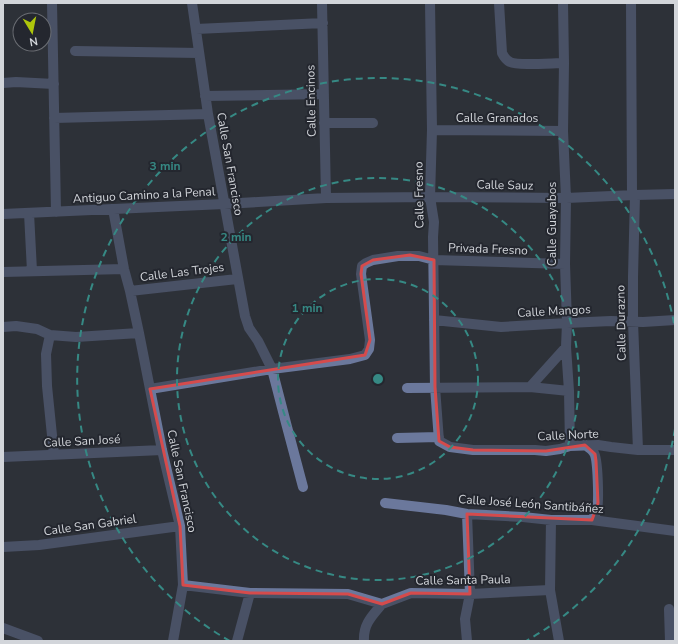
<svg xmlns="http://www.w3.org/2000/svg" width="678" height="644" viewBox="0 0 678 644" font-family="'Nunito Sans',sans-serif">
	<rect width="100%" height="100%" fill="#2e3139"/>
	<g fill="none" stroke-linecap="round" stroke-linejoin="round">
		<path stroke="#6b789c" stroke-width="10" d="M 52,3 L 56,212
			M 192,3 L 208,114 L 245,316 L 249,328 L 258,341 L 272,369 L 286,423 L 303,487
			M 322,3 L 326,198
			M 430,3 L 432,130 L 430,197 L 434,222 L 433,237 L 435,387 L 439,441 L 450,447 L 473,450 L 535,450 L 546,451 L 560,449 L 570,446 L 598,445 L 611,447 L 638,450 L 675,450
			M 499,3 L 502,53 C 504,57 506,60 510,62 C 517,66 553,63 564,63
			M 563,3 L 564,63 L 563,131 L 566,198 L 565,264 L 567,323 L 566,347 L 569,391 L 570,446
			M 631,3 L 632,195
			M 196,29 L 323,23
			M 75,51 L 199,53
			M 3,83 L 16,82 L 54,84
			M 205,96 L 324,94
			M 54,118 L 208,114
			M 324,123 L 373,123
			M 432,130 L 563,131
			M 635,195 L 633,277 L 633,322 L 638,450
			M 113,209 L 124,269 L 130,291 L 139,333 L 162,450 L 180,526 L 183,585 L 173,641
			M 29,213 L 32,271
			M 3,214 L 224,204 L 326,198 L 430,197 L 566,198 L 635,195 L 675,194
			M 3,272 L 124,269
			M 130,291 L 237,279
			M 434,320 L 501,327 L 567,323 L 611,321 L 643,322 L 675,320
			M 3,327 L 16,326 L 37,329 L 50,335 L 76,337 L 139,333
			M 50,335 L 46,354 L 47,386 L 54,455
			M 530,387 L 566,347
			M 407,388 L 530,387 L 569,391
			M 150,389 L 272,369 L 350,359 L 365,355 L 369,349 L 370,340 L 361,274 L 362,266 L 366,263 L 373,260 L 398,256 L 419,256 L 434,260 L 565,264
			M 397,438 L 439,437
			M 585,445 C 588,447 592,449 594,453 C 598,459 599,501 597,509 C 596,513 594,517 592,520
			M 3,457 L 162,450
			M 385,503 L 446,510 L 467,514 L 523,517 L 551,520 L 592,520 L 675,531
			M 551,520 L 550,590 L 559,641
			M 3,547 L 39,545 L 180,526
			M 183,585 L 250,593 L 348,594 L 382,604 L 411,593 L 470,594 L 550,590
			M 669,609 L 670,641
			M 3,628 L 38,641
			M 237,641 L 250,593
			M 364,641 C 363,624 372,616 382,604
			M 467,641 L 465,619 L 470,594 L 467,514"/>
	</g>
	<path d="M0 0H678V644H0ZM 410,255 L 434,260 L 435,387 L 439,441 L 450,447 L 473,450 L 546,451 L 585,445 L 595,454 L 596,461 L 598,503 L 592,520 L 467,514 L 470,594 L 411,593 L 382,604 L 348,594 L 250,593 L 183,585 L 180,526 L 150,389 L 365,355 L 370,340 L 361,274 L 362,266 L 373,260 Z" fill="#2e3139" fill-opacity=".55" fill-rule="evenodd"/>
	<path fill="none" stroke="#d54b4c" stroke-width="3" stroke-linejoin="round" d="M 410,255 L 434,260 L 435,387 L 439,441 L 450,447 L 473,450 L 546,451 L 585,445 L 595,454 L 596,461 L 598,503 L 592,520 L 467,514 L 470,594 L 411,593 L 382,604 L 348,594 L 250,593 L 183,585 L 180,526 L 150,389 L 365,355 L 370,340 L 361,274 L 362,266 L 373,260 Z"/>
	<g fill="none" stroke="#368984" stroke-width="2" stroke-dasharray="7 5">
		<circle cx="378" cy="379" r="100"/>
		<circle cx="378" cy="379" r="201"/>
		<path d="M675 429A301 301 0 0 1 526 641M230 641A301 301 0 1 1 675 329"/>
	</g>
	<g text-anchor="middle" dominant-baseline="central" stroke-width="4" stroke-linejoin="round" paint-order="stroke">
		<g font-size="12" fill="#d2d5da" stroke="#24272f">
			<text transform="translate(311 101) rotate(-91)">Calle Encinos</text>
			<text x="497" y="118">Calle Granados</text>
			<text transform="translate(230 164) rotate(80)">Calle San Francisco</text>
			<text transform="translate(505 185) rotate(1)">Calle Sauz</text>
			<text transform="translate(144 195) rotate(-3)">Antiguo Camino a la Penal</text>
			<text transform="translate(419 195) rotate(-91)">Calle Fresno</text>
			<text transform="translate(552 224) rotate(-90)">Calle Guayabos</text>
			<text transform="translate(488 249) rotate(2)">Privada Fresno</text>
			<text transform="translate(182 272) rotate(-7)">Calle Las Trojes</text>
			<text transform="translate(554 311) rotate(-3)">Calle Mangos</text>
			<text transform="translate(621 323) rotate(-91)">Calle Durazno</text>
			<text transform="translate(568 435) rotate(-3)">Calle Norte</text>
			<text transform="translate(82 441) rotate(-3)">Calle San José</text>
			<text transform="translate(182 481) rotate(78)">Calle San Francisco</text>
			<text transform="translate(531 504) rotate(4)">Calle José León Santibáñez</text>
			<text transform="translate(90 525) rotate(-8)">Calle San Gabriel</text>
			<text transform="translate(463 580) rotate(-1)">Calle Santa Paula</text>
		</g>
	</g>
	<circle cx="378" cy="379" r="6" fill="#368984" stroke="#24272f" stroke-width="2"/>
	<g font-size="12" text-anchor="middle" font-weight="bold" fill="#368984" stroke="#24272f" stroke-width="4" stroke-linejoin="round" paint-order="stroke">
		<text x="165" y="170">3 min</text>
		<text x="236" y="241">2 min</text>
		<text x="307" y="312">1 min</text>
	</g>
	<rect width="678" height="644" fill="none" stroke="#d2d5da" stroke-width="8"/>
	<g transform="translate(32 32) rotate(170)"><circle r="19" fill="#24272f" stroke="#6a6d73"/>
	<path d="M0-3L7 15L0 10L-7 15Z" fill="#aec60b"/>
	<text y="-6" font-size="11" font-weight="bold" text-anchor="middle" fill="#d2d5da">N</text>
	</g>
</svg>
